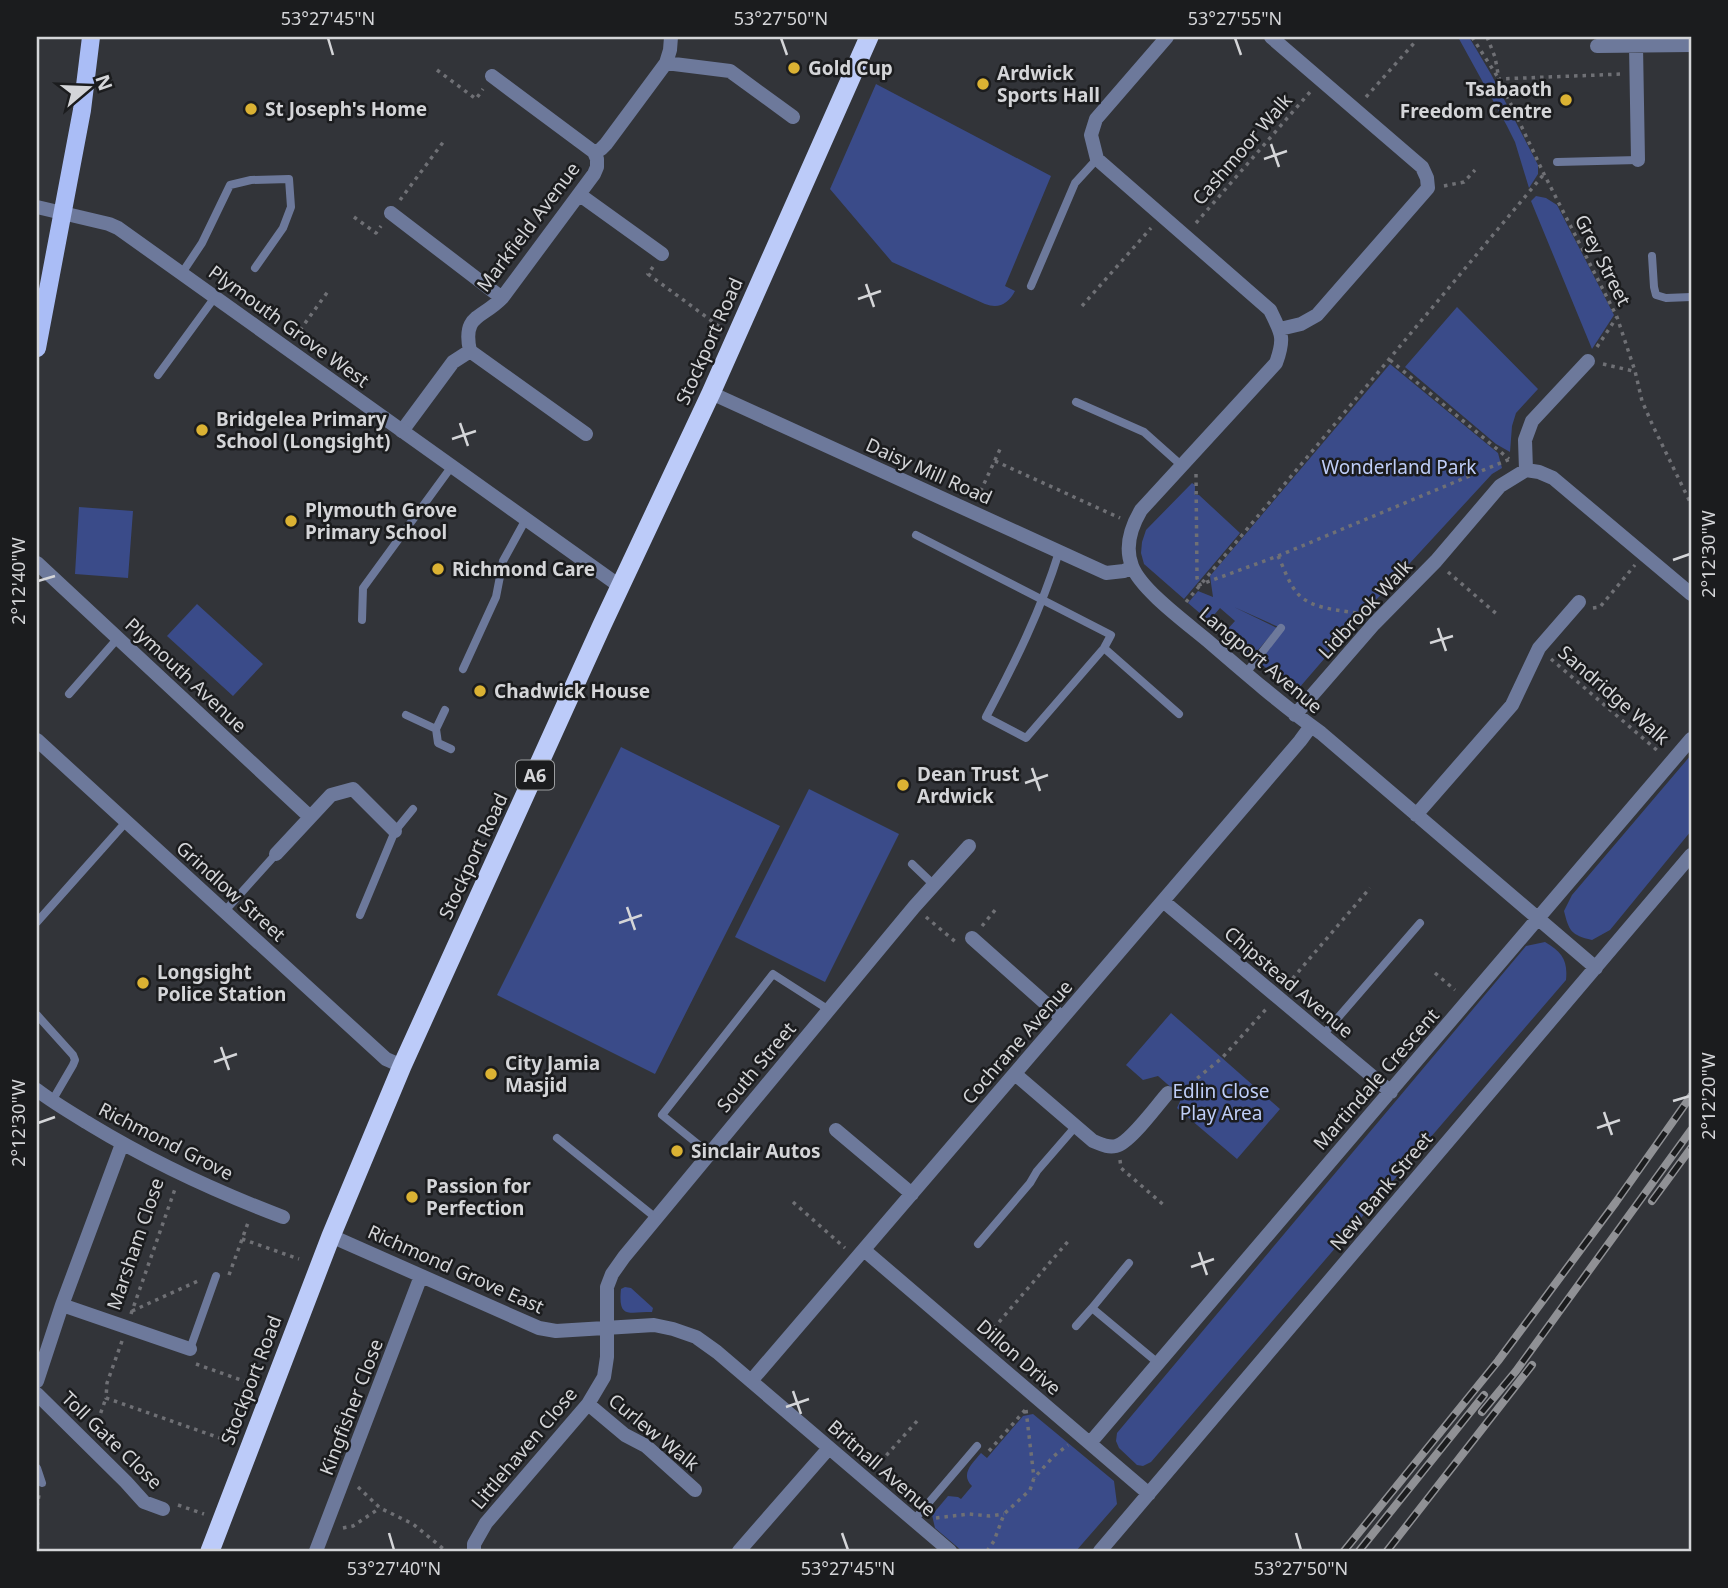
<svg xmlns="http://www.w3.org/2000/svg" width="1728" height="1588" viewBox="0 0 1728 1588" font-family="'Noto Sans',sans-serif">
	<rect width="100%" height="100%" fill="#323439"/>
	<path fill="#3a4b89" d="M 1458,37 L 1469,37 L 1491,74 L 1538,165 L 1538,174 L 1529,188 L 1515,142 L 1507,126 Z
		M 876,84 L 1051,176 L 1005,286 L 1015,291 C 1008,304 999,309 985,304 L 892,262 L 830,189 Z
		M 1536,196 L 1546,198 L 1557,205 L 1614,315 L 1592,349 L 1531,201 Z
		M 1457,307 L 1538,389 L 1516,413 L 1512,426 L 1510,452 L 1496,444 L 1405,367 Z
		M 1390,364 L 1498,453 L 1502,468 L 1492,474 L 1363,614 L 1299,688 L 1296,691 L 1292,690 L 1259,662 L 1283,629 L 1234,607 L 1277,628 L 1252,657 L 1224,633 L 1235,621 L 1220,608 L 1209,621 L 1188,603 L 1198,591 L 1213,597 L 1210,576 Z
		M 1192,483 L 1195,485 L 1195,495 L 1199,495 L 1240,533 L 1184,599 L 1144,564 L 1141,553 L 1142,542 L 1146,530 Z
		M 79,507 L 133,511 L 128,578 L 75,574 Z
		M 197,604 L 263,664 L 233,696 L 167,636 Z
		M 621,747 L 780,826 L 655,1074 L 497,995 Z
		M 1691,755 L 1691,831 L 1610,930 L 1592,940 C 1571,935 1569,931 1564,911 L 1572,895 Z
		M 809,789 L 899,834 L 825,982 L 735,937 Z
		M 1545,942 C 1562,952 1568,960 1566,980 L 1151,1462 L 1143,1466 L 1137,1465 L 1119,1448 L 1116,1441 L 1117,1433 L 1526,946 Z
		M 1171,1013 L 1280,1109 L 1237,1159 L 1177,1108 L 1182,1097 L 1158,1076 L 1143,1080 L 1126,1065 Z
		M 625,1287 L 631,1288 L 653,1308 L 652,1312 C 628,1312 618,1319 621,1289 Z
		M 1033,1414 L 1114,1481 L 1117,1504 L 1076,1551 L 962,1551 L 935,1528 L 932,1515 L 948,1496 L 958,1497 L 961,1499 L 972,1486 C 960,1474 972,1464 981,1453 L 987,1458 L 1023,1416 Z"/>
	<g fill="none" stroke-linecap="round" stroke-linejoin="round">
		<path stroke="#6f7075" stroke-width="3.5" stroke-dasharray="3.5 5" stroke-linecap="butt" d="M 1472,37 L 1499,79 L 1544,174 L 1617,317 L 1635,371 L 1642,401 L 1653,426 L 1691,504
			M 1487,37 L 1495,57 L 1499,79 L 1623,74
			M 437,70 L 476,99 L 483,89
			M 1366,97 L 1416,41
			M 1444,186 L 1464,182 L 1475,170
			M 400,200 L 444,141
			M 354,217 L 376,233 L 381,226
			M 1196,223 L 1310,92
			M 653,267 L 648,274 L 720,327
			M 1082,306 L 1151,228
			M 295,337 L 329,290
			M 1597,347 L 1617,317
			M 1390,360 L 1509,459
			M 1603,364 L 1633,371
			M 995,461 L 1120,518
			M 1196,474 L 1197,578 L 1199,585 L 1278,556 L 1510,459
			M 977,499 L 1001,447
			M 1278,556 C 1284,568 1289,585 1299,595 C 1314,610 1342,610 1362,614
			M 1448,572 L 1499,616
			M 1186,602 L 1544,174
			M 1593,608 L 1600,607 L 1635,565
			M 1551,659 L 1659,752
			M 926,917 L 958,944
			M 982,926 L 996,909
			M 1435,973 L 1455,990
			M 1287,985 L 1370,888
			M 1184,1089 L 1222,1058 L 1268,1007
			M 1120,1160 L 1121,1168 L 1166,1207
			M 793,1202 L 845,1248
			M 242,1239 L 299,1259
			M 229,1275 L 249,1220
			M 132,1311 L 200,1280
			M 131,1314 L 175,1189
			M 988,1335 L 1070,1239
			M 122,1341 L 107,1383 L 106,1398 L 234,1443
			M 196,1364 L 255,1385
			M 1026,1410 L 1034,1478
			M 95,1429 L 106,1398
			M 989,1451 L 1026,1409
			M 875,1468 L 918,1420
			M 358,1487 L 380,1508 L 413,1524 L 446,1551
			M 178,1505 L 204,1514
			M 37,1507 L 39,1495
			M 936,1518 L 969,1514 L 990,1516 L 1004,1514
			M 343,1528 L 353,1526 L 380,1508
			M 37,1541 L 40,1551
			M 987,1551 L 994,1541 L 1004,1514 L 1030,1490 L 1034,1478 L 1054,1456 L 1068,1445"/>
		<path stroke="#6d799b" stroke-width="8" d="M 1557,162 L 1638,160
			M 1652,256 L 1654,287 L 1656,295 L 1666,298 L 1691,297
			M 182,273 L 202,243 L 230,185 L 251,180 L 289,179 L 291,207 L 283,228 L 255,268
			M 1031,286 L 1075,183 L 1097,159
			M 158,375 L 215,297
			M 1076,402 L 1144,432 L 1181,465
			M 916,535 L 1111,635 L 1104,648 L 1026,738 L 986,717 C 1015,663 1041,610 1059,552
			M 362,620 L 363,588 L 452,466
			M 1104,648 L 1179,714
			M 463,669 L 496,597 L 503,561 L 526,519
			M 1246,673 L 1281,628
			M 69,694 L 118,638
			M 445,710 L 436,729 L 438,743 L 451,749
			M 406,715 L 436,729
			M 912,864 L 934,885
			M 224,912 L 276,854
			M 360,915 L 395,831 L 413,809
			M 37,922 L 126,822
			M 37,1015 L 73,1055 L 75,1060 L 73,1065 L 52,1101
			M 1323,1035 L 1420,923
			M 557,1138 L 656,1218
			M 710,1154 L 662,1115 L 773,974 L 829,1010
			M 978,1244 L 1030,1183 L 1037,1171 L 1076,1126
			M 1129,1263 L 1092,1308 L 1158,1363
			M 1076,1326 L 1092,1308
			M 190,1349 L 216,1276
			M 37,1468 L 42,1483
			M 914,1520 L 977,1446"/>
		<path stroke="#6d799b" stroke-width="14" d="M 1167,37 L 1096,119 L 1091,135 L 1097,159 L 1270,310 C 1282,334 1285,338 1276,363 L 1141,510 C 1131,527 1124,546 1132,566 C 1141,590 1188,624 1208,641 C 1245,673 1282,705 1321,733 L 1596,968
			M 1271,37 L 1422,167 L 1427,178 L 1428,188 L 1317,315 L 1301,324 L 1280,329
			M 1597,46 L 1691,45
			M 1636,46 L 1638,160
			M 666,63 L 730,71 L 793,117
			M 492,76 L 594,152
			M 580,195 L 662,254
			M 391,213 L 502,298
			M 470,351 L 586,434
			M 711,393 L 1106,573 L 1124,571 L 1132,567
			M 402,431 L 453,362 L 470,351 C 462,314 482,319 502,298 L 594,174 L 597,167 L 597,159 L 594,152 L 601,149 L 606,144 L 666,63 L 670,50 L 671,37
			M 1526,470 L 1539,472 L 1553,478 L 1691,594
			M 37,563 L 309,816
			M 1295,715 L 1374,624 L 1436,561 L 1500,486 L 1526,470 L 1525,440 L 1532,421 L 1588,361
			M 37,740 L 386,1059 L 402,1066
			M 1416,815 L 1512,705 L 1539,648 L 1579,602
			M 276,854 L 331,795 L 353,789 L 395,831
			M 1163,901 L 1391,1092
			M 972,938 L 1062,1018
			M 1015,1074 L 1093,1141 C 1101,1144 1107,1148 1116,1146 C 1130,1143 1157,1105 1168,1093
			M 37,1090 C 54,1103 73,1114 91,1125 C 152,1162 217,1192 283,1217
			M 836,1130 L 912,1194
			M 331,1236 L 539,1328 L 556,1331 L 654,1325 L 673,1329 L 696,1337 L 717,1352 L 950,1551
			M 864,1250 L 1149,1494
			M 62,1305 L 190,1349
			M 37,1381 L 62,1305 L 122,1144
			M 751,1381 L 1300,741 L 1311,726
			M 37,1394 L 126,1482 L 144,1502 L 163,1509
			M 588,1404 L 625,1435 L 646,1446 L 695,1490
			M 1090,1443 L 1691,739
			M 316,1551 L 421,1276
			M 474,1551 L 474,1544 L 486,1523 L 588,1404 L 604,1377 L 607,1357 L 607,1287 L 612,1274 L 624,1257 L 914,907 L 969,846
			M 739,1551 L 829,1448
			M 1100,1551 L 1691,855"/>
		<path stroke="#6d799b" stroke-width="14" d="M 37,207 L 109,224 L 118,228 L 621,587"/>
		<path stroke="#aabdf6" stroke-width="18" d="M 37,348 L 82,110 L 91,37"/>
		<path stroke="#bccbf9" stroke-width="19" d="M 210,1551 L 331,1236 L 402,1066 L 602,625 L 711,393 L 869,37"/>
		<defs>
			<path id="rail" d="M 1652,1201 L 1691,1148
				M 1482,1412 L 1516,1371 L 1691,1130
				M 1344,1551 L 1498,1361 L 1616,1202 L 1691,1096
				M 1359,1551 L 1484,1395
				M 1387,1551 L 1532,1365"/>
		</defs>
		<use href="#rail" stroke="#909195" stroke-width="8"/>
		<use href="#rail" stroke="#1b1c1e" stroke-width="5" stroke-dasharray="16" stroke-linecap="butt"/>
	</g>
	<path fill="none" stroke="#d4d5d8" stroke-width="2.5" d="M 328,38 L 333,55M 781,38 L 787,55M 1235,38 L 1241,55M 1271,144 L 1279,167M 1264,159 L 1287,151M 866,284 L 874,307M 858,299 L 881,291M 460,423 L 468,446M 452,439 L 476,431M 1673,560 L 1690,554M 38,581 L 55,576M 1438,628 L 1446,651M 1430,643 L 1453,636M 1032,768 L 1040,791M 1025,783 L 1048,775M 627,907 L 635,930M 619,923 L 642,915M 221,1047 L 229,1070M 214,1062 L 237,1054M 1673,1101 L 1690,1096M 1604,1112 L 1612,1135M 38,1123 L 55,1117M 1597,1128 L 1620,1120M 1199,1252 L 1207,1275M 1191,1267 L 1214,1259M 793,1391 L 801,1414M 786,1407 L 809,1399M 389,1533 L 394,1550M 842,1533 L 848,1550M 1296,1533 L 1301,1550"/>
	<g fill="#dbb233" stroke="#1b1c1e" stroke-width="2.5">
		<circle cx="794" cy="68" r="7"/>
		<circle cx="983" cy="84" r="7"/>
		<circle cx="1566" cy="100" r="7"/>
		<circle cx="251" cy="109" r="7"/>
		<circle cx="202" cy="430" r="7"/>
		<circle cx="291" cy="521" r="7"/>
		<circle cx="438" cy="569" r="7"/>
		<circle cx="480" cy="691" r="7"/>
		<circle cx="903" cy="785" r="7"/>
		<circle cx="143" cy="983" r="7"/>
		<circle cx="491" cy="1074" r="7"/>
		<circle cx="677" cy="1151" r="7"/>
		<circle cx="412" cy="1197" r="7"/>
	</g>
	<g text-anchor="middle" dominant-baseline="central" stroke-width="5" stroke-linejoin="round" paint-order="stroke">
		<rect fill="#1b1c1e" stroke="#9c9ea0" stroke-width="2" x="516" y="760.5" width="38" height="29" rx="5"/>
		<g font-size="18" font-weight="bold" fill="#d4d5d8">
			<text x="535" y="775">A6</text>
		</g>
		<g font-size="19" font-weight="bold" fill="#d4d5d8" stroke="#1b1c1e" text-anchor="start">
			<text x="808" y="68">Gold Cup</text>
			<text x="997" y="73">Ardwick<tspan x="997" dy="22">Sports Hall</tspan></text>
			<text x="1552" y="89" text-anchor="end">Tsabaoth<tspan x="1552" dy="22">Freedom Centre</tspan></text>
			<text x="265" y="109">St Joseph's Home</text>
			<text x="216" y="419">Bridgelea Primary<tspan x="216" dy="22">School (Longsight)</tspan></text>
			<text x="305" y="510">Plymouth Grove<tspan x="305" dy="22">Primary School</tspan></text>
			<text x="452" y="569">Richmond Care</text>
			<text x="494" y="691">Chadwick House</text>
			<text x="917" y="774">Dean Trust<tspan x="917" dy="22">Ardwick</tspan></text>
			<text x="157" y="972">Longsight<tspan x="157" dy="22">Police Station</tspan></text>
			<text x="505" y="1063">City Jamia<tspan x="505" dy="22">Masjid</tspan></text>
			<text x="691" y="1151">Sinclair Autos</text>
			<text x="426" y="1186">Passion for<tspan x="426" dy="22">Perfection</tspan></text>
		</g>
		<g font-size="19" fill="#d4d5d8" stroke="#1b1c1e">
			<text transform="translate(1242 149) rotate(-49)">Cashmoor Walk</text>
			<text transform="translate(528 227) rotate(-53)">Markfield Avenue</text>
			<text transform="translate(1603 260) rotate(63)">Grey Street</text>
			<text transform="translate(289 326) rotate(36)">Plymouth Grove West</text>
			<text transform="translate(709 341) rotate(-66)">Stockport Road</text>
			<text transform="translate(929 471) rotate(24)">Daisy Mill Road</text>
			<text transform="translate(1365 609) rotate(-47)">Lidbrook Walk</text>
			<text transform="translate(1261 660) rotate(40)">Langport Avenue</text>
			<text transform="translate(186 675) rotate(43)">Plymouth Avenue</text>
			<text transform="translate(1614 695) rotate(41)">Sandridge Walk</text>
			<text transform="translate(473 856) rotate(-65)">Stockport Road</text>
			<text transform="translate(231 891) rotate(42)">Grindlow Street</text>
			<text transform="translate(1289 982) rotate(40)">Chipstead Avenue</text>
			<text transform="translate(1017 1042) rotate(-49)">Cochrane Avenue</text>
			<text transform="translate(756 1067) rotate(-50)">South Street</text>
			<text transform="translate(1376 1079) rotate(-49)">Martindale Crescent</text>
			<text transform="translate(166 1141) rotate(27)">Richmond Grove</text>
			<text transform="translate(1381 1191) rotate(-50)">New Bank Street</text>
			<text transform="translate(135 1244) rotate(-71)">Marsham Close</text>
			<text transform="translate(456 1269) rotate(24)">Richmond Grove East</text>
			<text transform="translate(1019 1357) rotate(41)">Dillon Drive</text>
			<text transform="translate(251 1380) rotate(-69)">Stockport Road</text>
			<text transform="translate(351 1407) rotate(-69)">Kingfisher Close</text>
			<text transform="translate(654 1432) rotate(39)">Curlew Walk</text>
			<text transform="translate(112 1440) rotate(44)">Toll Gate Close</text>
			<text transform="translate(524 1448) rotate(-50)">Littlehaven Close</text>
			<text transform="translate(882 1468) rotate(41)">Britnall Avenue</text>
		</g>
		<g font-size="19" fill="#bfcef8" stroke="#1b1c1e">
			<text x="1399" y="467">Wonderland Park</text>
			<text x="1221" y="1091">Edlin Close<tspan x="1221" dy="22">Play Area</tspan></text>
		</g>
	</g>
	<rect width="1728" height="1588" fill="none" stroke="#1b1c1e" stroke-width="77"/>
	<g transform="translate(88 88) rotate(71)" stroke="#1b1c1e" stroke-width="5" paint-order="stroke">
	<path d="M0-5L12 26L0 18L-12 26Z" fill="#d4d5d8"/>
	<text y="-10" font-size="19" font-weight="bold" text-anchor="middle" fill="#d4d5d8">N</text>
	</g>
	<rect x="38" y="38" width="1652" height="1512" fill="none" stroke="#d4d5d8" stroke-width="2.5"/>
	<g font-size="18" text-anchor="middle" fill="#d4d5d8">
		<text x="328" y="25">53°27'45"N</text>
		<text x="781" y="25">53°27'50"N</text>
		<text x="1235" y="25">53°27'55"N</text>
		<text transform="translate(1709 554) rotate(-90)" y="6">2°12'30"W</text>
		<text transform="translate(19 581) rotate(-90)" y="6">2°12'40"W</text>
		<text transform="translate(1709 1096) rotate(-90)" y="6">2°12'20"W</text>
		<text transform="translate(19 1123) rotate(-90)" y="6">2°12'30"W</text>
		<text x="394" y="1575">53°27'40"N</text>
		<text x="848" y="1575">53°27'45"N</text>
		<text x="1301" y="1575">53°27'50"N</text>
	</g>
</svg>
